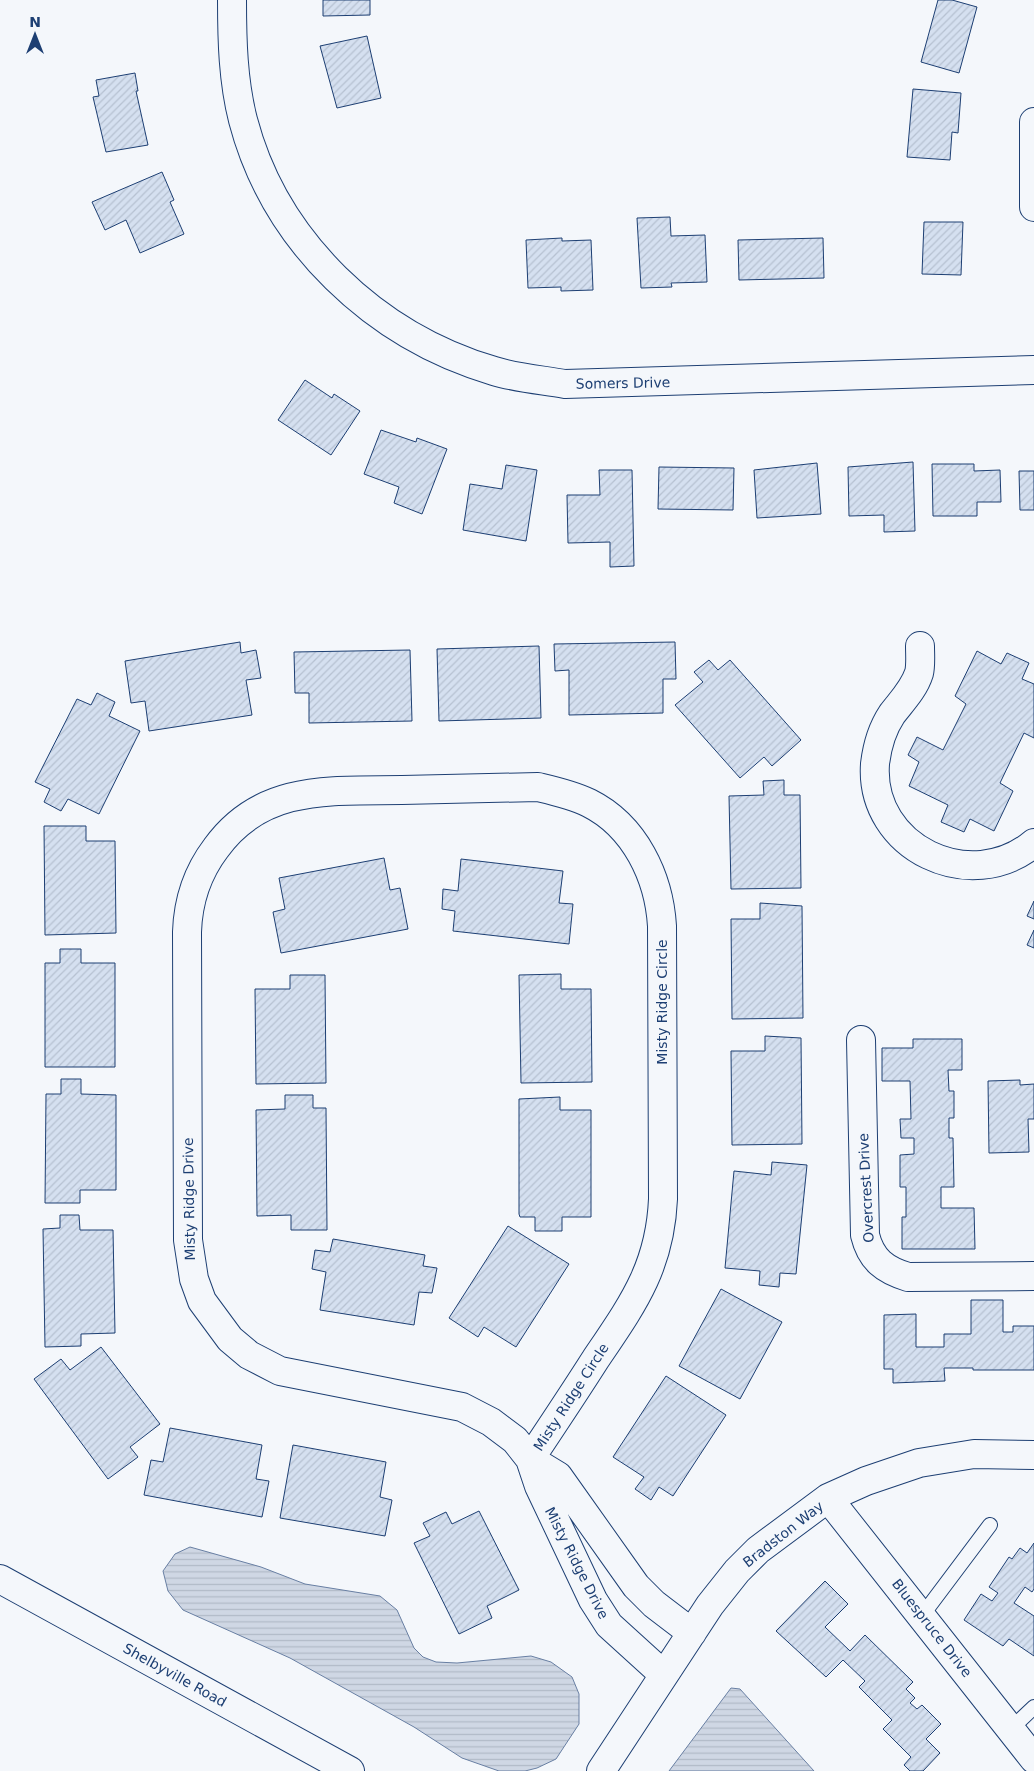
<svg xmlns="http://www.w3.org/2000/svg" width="1034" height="1771" viewBox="0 0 1034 1771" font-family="'DejaVu Sans',sans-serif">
	<defs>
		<pattern id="water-rules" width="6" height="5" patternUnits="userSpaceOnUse" patternTransform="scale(1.25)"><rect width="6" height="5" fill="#cfd7e4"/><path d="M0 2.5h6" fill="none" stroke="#b1bac7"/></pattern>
		<pattern id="building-hatch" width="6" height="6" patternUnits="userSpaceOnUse" patternTransform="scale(1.25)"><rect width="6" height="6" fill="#d5e0f0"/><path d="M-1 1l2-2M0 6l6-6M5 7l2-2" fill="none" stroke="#b6c1d1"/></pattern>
	</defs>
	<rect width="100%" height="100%" fill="#f4f7fb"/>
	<path fill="url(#water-rules)" stroke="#687fa3" d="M 190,1547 L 261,1567 L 305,1584 L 380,1596 L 397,1610 L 414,1648 L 423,1657 L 436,1662 L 457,1663 L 531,1656 L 551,1662 L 572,1677 L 579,1694 L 579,1724 L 556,1759 L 537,1768 L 525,1771 L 499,1771 L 462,1758 L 414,1727 L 290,1658 L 183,1610 L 168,1591 L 163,1571 L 175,1554 Z
		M 731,1688 L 740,1689 L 814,1771 L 669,1771 Z"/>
	<path fill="url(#building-hatch)" stroke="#1d3f73" d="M 323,0 L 370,0 L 370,15 L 323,16 Z
		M 938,0 L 952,0 L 977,7 L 959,73 L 921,62 Z
		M 367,36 L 381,98 L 337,108 L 320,46 Z
		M 135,73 L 138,91 L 136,91 L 148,145 L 106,152 L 93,97 L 99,96 L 96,80 Z
		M 913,89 L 961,93 L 958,133 L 952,132 L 950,160 L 907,157 Z
		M 162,172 L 174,200 L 170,202 L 184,234 L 140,253 L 126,220 L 105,230 L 92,202 Z
		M 670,217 L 671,236 L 705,235 L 707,282 L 671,283 L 672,287 L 641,288 L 637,218 Z
		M 924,222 L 963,222 L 961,275 L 922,274 Z
		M 562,238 L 562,241 L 591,240 L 593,290 L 561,291 L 561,287 L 528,288 L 526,240 Z
		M 823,238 L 824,278 L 739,280 L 738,240 Z
		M 305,380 L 332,398 L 334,394 L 360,411 L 331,455 L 278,420 Z
		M 381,430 L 416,442 L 417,438 L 447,449 L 422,514 L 394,503 L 399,487 L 364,474 Z
		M 913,462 L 915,531 L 884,532 L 884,515 L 849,516 L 848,467 Z
		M 817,463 L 821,514 L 757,518 L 754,470 Z
		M 932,464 L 974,464 L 974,471 L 1000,470 L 1001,502 L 977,502 L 977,516 L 933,516 Z
		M 506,465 L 537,470 L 526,541 L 463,530 L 470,484 L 502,489 Z
		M 659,467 L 734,468 L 733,510 L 658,509 Z
		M 599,470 L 632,470 L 634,566 L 610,567 L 610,542 L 568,543 L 567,495 L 600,495 Z
		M 1019,471 L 1034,471 L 1034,510 L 1020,510 Z
		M 240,642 L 241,653 L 256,650 L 261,678 L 246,680 L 252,715 L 149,731 L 145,701 L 131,703 L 125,661 Z
		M 675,642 L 676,679 L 663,679 L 663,713 L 569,715 L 569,670 L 555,671 L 554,644 Z
		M 539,646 L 541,718 L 439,721 L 437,649 Z
		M 410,650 L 412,721 L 309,723 L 309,693 L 295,693 L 294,652 Z
		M 977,651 L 1001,664 L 1007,653 L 1029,663 L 1022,679 L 1034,684 L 1034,738 L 1024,733 L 1000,783 L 1013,791 L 994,831 L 970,819 L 964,832 L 941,822 L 948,805 L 909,786 L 919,762 L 908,755 L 917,737 L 943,750 L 966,704 L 955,696 Z
		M 709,660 L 718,670 L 730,660 L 801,740 L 772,766 L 764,757 L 740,778 L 675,705 L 703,682 L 694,672 Z
		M 97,693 L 115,702 L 109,716 L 140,731 L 99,814 L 68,799 L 61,811 L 44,802 L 50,789 L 35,782 L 77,699 L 91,705 Z
		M 784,780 L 784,795 L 800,795 L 801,888 L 731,889 L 729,796 L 764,795 L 763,781 Z
		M 44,826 L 86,826 L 86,841 L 115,841 L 116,933 L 45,935 Z
		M 384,858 L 390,890 L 400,888 L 408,929 L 281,953 L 273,912 L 285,909 L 279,878 Z
		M 461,859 L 563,871 L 559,903 L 573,904 L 569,944 L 453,931 L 455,911 L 442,909 L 443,889 L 458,891 Z
		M 1034,901 L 1034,919 L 1027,916 Z
		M 760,903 L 802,906 L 803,1018 L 732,1019 L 731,919 L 760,919 Z
		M 1034,930 L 1034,948 L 1027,945 Z
		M 60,949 L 81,949 L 81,963 L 115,963 L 115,1067 L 45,1067 L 45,963 L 60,963 Z
		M 561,974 L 561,989 L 591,989 L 592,1082 L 521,1083 L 519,975 Z
		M 290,975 L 325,975 L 326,1083 L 256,1084 L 255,989 L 290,989 Z
		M 765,1036 L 801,1038 L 802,1144 L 732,1145 L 731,1051 L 765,1051 Z
		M 913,1039 L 962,1039 L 962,1070 L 948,1070 L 949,1091 L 954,1091 L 954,1118 L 949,1118 L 949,1138 L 953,1138 L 954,1187 L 941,1187 L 941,1208 L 974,1208 L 975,1249 L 902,1249 L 902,1217 L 906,1217 L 906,1187 L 900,1187 L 900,1155 L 914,1154 L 914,1138 L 901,1138 L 900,1119 L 911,1119 L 910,1081 L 882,1081 L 882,1048 L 913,1048 Z
		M 61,1079 L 81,1079 L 81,1094 L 116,1095 L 116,1190 L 80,1190 L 80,1203 L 45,1203 L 46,1094 L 61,1094 Z
		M 1020,1080 L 1020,1085 L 1034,1084 L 1034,1119 L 1028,1119 L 1029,1152 L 989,1153 L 988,1081 Z
		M 285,1095 L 313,1095 L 313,1108 L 326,1108 L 327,1230 L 291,1230 L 291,1215 L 257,1216 L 256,1110 L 285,1109 Z
		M 560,1097 L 560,1110 L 591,1110 L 591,1217 L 562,1217 L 562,1231 L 535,1231 L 535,1217 L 520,1217 L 519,1214 L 519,1099 Z
		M 772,1162 L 807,1165 L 796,1274 L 780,1273 L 779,1287 L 759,1285 L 760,1271 L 725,1268 L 734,1171 L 771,1175 Z
		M 60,1215 L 79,1215 L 80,1230 L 113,1230 L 115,1333 L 81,1334 L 81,1346 L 45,1347 L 43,1229 L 60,1228 Z
		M 508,1226 L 569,1264 L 516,1347 L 484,1327 L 478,1337 L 449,1318 Z
		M 333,1239 L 425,1255 L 423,1266 L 437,1268 L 432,1293 L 419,1292 L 414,1325 L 320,1310 L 326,1272 L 312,1269 L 315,1250 L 330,1252 Z
		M 721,1289 L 782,1322 L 740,1399 L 679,1366 Z
		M 971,1300 L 1003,1300 L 1003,1332 L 1013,1332 L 1013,1326 L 1034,1326 L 1034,1370 L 973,1370 L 973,1368 L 944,1368 L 945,1381 L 893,1383 L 893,1369 L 884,1369 L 884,1315 L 916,1314 L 916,1347 L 944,1347 L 944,1334 L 971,1334 Z
		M 101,1347 L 160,1424 L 130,1447 L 138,1457 L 108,1479 L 34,1379 L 61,1359 L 70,1370 Z
		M 666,1376 L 726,1415 L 673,1496 L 659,1487 L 651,1500 L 635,1489 L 644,1477 L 613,1457 Z
		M 170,1428 L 262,1445 L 256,1479 L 269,1481 L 262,1517 L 144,1495 L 151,1460 L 163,1462 Z
		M 293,1445 L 386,1462 L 380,1497 L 392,1500 L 385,1536 L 280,1518 Z
		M 479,1511 L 519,1590 L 487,1606 L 492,1618 L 459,1634 L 414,1543 L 430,1536 L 423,1523 L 446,1512 L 452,1524 Z
		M 1034,1543 L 1034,1589 L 1032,1592 L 1025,1587 L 1014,1603 L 1034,1616 L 1034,1656 L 1009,1639 L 1003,1646 L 964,1620 L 981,1594 L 992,1601 L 998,1593 L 989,1587 L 1009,1557 L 1012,1559 L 1020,1548 L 1027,1553 Z
		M 825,1581 L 848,1604 L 825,1627 L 850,1651 L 865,1635 L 913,1682 L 906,1689 L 915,1698 L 910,1703 L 917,1709 L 922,1705 L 941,1724 L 926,1739 L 940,1753 L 923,1771 L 910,1771 L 904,1765 L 911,1757 L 883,1729 L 892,1720 L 859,1687 L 865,1681 L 843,1660 L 826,1677 L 776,1631 Z"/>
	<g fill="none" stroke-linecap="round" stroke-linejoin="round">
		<defs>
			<path id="lane" d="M 921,1617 L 990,1525
				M 1012,1728 L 1034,1707"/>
			<path id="street" d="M 232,0 C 232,40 233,81 243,120 C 275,242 375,336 494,371 C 517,378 542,380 565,384 L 1034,370
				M 1034,122 L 1034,207
				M 920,646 C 920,655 921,665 919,673 C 914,689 902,701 892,714 C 882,729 877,747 875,764 C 869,848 971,896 1034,843
				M 538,787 C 555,791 573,795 589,803 C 635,826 659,877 662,926 L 663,1199 C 660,1268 632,1305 595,1360 C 574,1393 552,1426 530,1459 L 515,1440 L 491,1422 L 462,1407 L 280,1371 L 249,1355 L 230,1339 L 202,1301 L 194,1279 L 188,1240 L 187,932 C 188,901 197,873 216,848 C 262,784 331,791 402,790 C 447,789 492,788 538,787 Z
				M 861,1040 L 865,1235 C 871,1260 885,1270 908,1277 L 1034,1276
				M 828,1498 L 1034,1759
				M 664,1675 L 609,1625 L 593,1600 L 539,1486 L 530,1459 L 558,1476 L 636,1586 L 654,1604 L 692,1633
				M 601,1771 L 710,1605 L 737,1571 L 758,1550 L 828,1498 L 866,1481 L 919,1463 L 974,1454 L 1034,1455"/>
			<path id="secondary" d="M 0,1579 L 350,1771"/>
		</defs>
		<use href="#lane" stroke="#1d3f73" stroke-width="16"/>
		<use href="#street" stroke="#1d3f73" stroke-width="30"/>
		<use href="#secondary" stroke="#1d3f73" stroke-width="30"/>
		<use href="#lane" stroke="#f4f7fb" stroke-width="14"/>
		<use href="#street" stroke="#f4f7fb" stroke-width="28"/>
		<use href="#secondary" stroke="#f4f7fb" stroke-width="28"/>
	</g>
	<g text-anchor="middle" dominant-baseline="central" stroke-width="4" stroke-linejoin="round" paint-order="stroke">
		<g font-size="14" fill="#1d3f73" stroke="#f4f7fb">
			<text transform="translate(623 383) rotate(-1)">Somers Drive</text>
			<text transform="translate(662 1002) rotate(-90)">Misty Ridge Circle</text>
			<text transform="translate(866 1188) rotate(-93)">Overcrest Drive</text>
			<text transform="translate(189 1199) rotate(-91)">Misty Ridge Drive</text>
			<text transform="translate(571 1397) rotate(-57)">Misty Ridge Circle</text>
			<text transform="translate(783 1534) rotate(-38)">Bradston Way</text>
			<text transform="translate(577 1563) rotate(63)">Misty Ridge Drive</text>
			<text transform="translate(932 1628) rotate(52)">Bluespruce Drive</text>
			<text transform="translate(175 1675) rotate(29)">Shelbyville Road</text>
		</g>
	</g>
	<g transform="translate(35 35)" stroke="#f4f7fb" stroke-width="4" paint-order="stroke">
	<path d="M0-4L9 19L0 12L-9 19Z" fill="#1d3f73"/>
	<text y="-8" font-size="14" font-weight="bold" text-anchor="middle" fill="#1d3f73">N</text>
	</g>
</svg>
